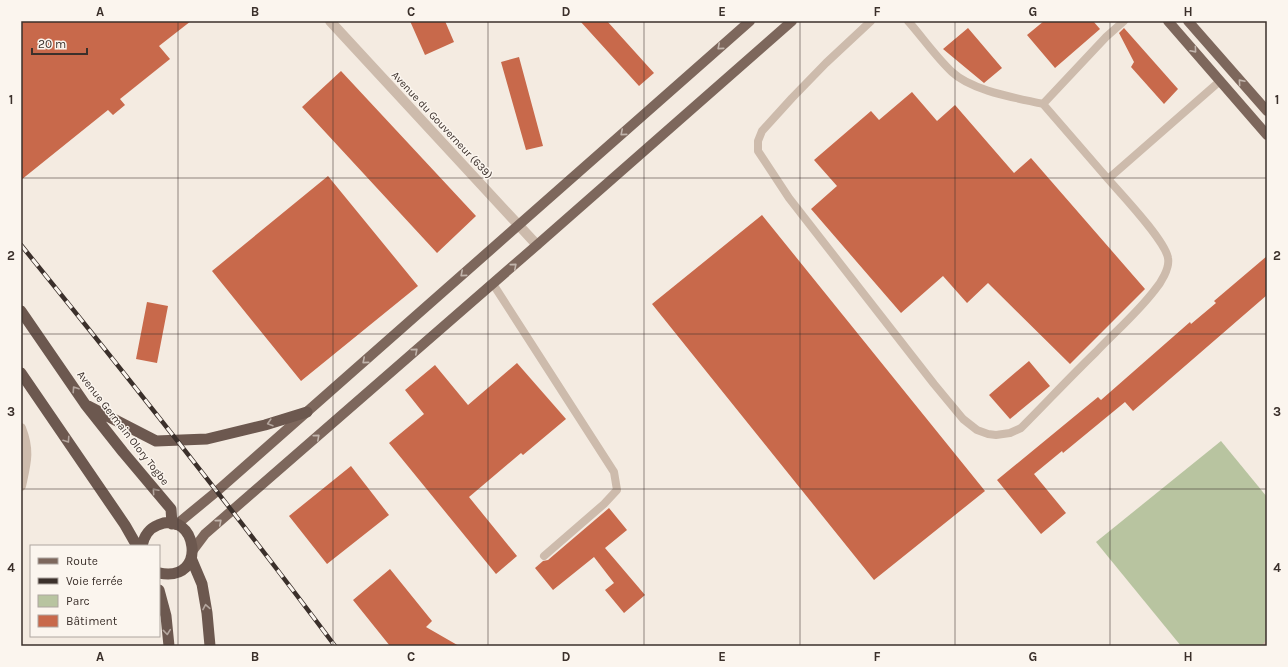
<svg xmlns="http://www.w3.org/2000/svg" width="1288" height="667" viewBox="0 0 1288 667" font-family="Karla,sans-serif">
	<rect width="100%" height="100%" fill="#f4ebe1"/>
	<path fill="#b8c4a0" d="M 1221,441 L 1267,497 L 1267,646 L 1181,646 L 1096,542 Z"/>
	<path fill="#c8694b" d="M 21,21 L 191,21 L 159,46 L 170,59 L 120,99 L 125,105 L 113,115 L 108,110 L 21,180 Z
		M 410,21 L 445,21 L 454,42 L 425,55 Z
		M 580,21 L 607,21 L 654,73 L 639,86 Z
		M 1044,21 L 1093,21 L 1100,29 L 1055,68 L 1027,35 Z
		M 968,28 L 1002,68 L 984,83 L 943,49 Z
		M 1124,28 L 1178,89 L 1164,104 L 1131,67 L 1134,62 L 1119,33 Z
		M 519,57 L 543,146 L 526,150 L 501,62 Z
		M 341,71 L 476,216 L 437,253 L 302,107 Z
		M 912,92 L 937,121 L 955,105 L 1014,173 L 1031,158 L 1145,289 L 1070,364 L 988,283 L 967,303 L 943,276 L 901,313 L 811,209 L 837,186 L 814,160 L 871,111 L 879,120 Z
		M 328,176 L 418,286 L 301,381 L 212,271 Z
		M 762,215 L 985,491 L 874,580 L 652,304 Z
		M 1267,256 L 1267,295 L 1133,411 L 1125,402 L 1063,453 L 1062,451 L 1034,474 L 1066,513 L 1041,534 L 997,480 L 1098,397 L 1101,400 L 1190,322 L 1191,324 L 1216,303 L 1214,301 Z
		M 147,302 L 168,306 L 157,363 L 136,359 Z
		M 1029,361 L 1050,386 L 1010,419 L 989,395 Z
		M 517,363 L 566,419 L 523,455 L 521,453 L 469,497 L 517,556 L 496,574 L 389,443 L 424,414 L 405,390 L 435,365 L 468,405 Z
		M 351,466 L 389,515 L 327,564 L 289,516 Z
		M 609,508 L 627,530 L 605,548 L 645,595 L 624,613 L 605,590 L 614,583 L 594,557 L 553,590 L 535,568 L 543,561 L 548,560 Z
		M 390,569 L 432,621 L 426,627 L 459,646 L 390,646 L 353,600 Z"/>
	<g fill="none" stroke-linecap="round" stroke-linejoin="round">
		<path stroke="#cdbbac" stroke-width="8" d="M 871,21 L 826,63 L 792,98 L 762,131 L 758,141 L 758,151 L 789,198 L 934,384 L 963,419 L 977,430 L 988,434 L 996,435 L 1010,433 L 1021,428 C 1046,403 1070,377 1096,352 C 1115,332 1137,313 1154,291 C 1161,283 1170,268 1168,258 C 1165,240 1121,194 1108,179
			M 908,21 C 923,38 936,57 952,72 C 972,91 1017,98 1043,104
			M 1124,21 L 1106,37 L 1043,104 L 1108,179 L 1220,81
			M 493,284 L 614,472 L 617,490 L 604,504 L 544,556
			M 1266,646 L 1267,645"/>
		<path stroke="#cdbbac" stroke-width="10" d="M 330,21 L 537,245"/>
		<path stroke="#cdbbac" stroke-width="10" d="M 21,428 C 30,451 26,463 21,486"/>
		<path stroke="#7d675c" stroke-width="10" d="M 1168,21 L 1267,135
			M 1188,21 L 1267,111
			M 176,525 L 216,492 L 750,21
			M 193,550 L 205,534 L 537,245 L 792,21"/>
		<path stroke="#6c584f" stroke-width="11" d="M 21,311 L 85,404 L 123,452 L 171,509 L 172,524
			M 21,373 L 125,525 L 137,546
			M 88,406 L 156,441 L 207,439 L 265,425 L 307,412
			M 142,546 C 144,536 148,529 158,525 C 196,508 210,583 159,573
			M 191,558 L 202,584 L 207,613 L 210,646
			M 159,590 L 166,616 L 169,646"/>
		<defs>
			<path id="rail" d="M 21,245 C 128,377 233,510 335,646"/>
		</defs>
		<use href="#rail" stroke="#3b302b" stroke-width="4.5"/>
		<use href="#rail" stroke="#fbf5ee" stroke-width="3" stroke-dasharray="9" stroke-linecap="butt"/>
	</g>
	<defs><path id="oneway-chevron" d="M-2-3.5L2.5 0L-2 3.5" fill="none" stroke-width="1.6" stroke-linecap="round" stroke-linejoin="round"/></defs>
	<g stroke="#c2b5ac">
		<use href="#oneway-chevron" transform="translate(720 47) rotate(139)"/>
		<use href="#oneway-chevron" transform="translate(1194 50) rotate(49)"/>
		<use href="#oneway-chevron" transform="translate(1241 82) rotate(-131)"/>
		<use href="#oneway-chevron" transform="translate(623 133) rotate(139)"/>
		<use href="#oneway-chevron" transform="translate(514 266) rotate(-41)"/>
		<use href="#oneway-chevron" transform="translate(463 274) rotate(139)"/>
		<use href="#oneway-chevron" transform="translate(415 351) rotate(-41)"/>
		<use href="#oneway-chevron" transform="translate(365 361) rotate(139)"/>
		<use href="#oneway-chevron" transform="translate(317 437) rotate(-41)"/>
		<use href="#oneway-chevron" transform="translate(219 522) rotate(-41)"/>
	</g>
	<g stroke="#b4a69e">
		<use href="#oneway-chevron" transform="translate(75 389) rotate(-124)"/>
		<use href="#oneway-chevron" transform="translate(270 423) rotate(163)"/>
		<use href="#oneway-chevron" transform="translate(67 440) rotate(56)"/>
		<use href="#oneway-chevron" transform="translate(155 491) rotate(-131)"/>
		<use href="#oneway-chevron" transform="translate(206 607) rotate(-100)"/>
		<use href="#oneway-chevron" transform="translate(167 632) rotate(84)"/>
	</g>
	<path fill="none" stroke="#3b302b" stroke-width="1" stroke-opacity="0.55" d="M 178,21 L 178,646M 333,21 L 333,646M 488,21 L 488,646M 644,21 L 644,646M 800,21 L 800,646M 955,21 L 955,646M 1110,21 L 1110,646M 21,178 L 1267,178M 21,334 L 1267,334M 21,489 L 1267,489"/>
	<g text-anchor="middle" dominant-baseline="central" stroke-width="3" stroke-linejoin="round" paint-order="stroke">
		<g font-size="11" fill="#3b302b" stroke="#fbf5ee">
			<text transform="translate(442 125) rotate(47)">Avenue du Gouverneur (639)</text>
			<text transform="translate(123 428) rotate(52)">Avenue Germain Olory Togbe</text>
		</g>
	</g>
	<rect width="1288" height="667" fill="none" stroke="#fbf5ee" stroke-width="44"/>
	<rect x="30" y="545" width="130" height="92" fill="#fbf5ee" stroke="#aea6a0"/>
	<rect x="38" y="558" width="20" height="6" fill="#7d675c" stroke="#aea6a0"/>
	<text x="66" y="565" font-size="12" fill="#3b302b">Route</text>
	<rect x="38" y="578" width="20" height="6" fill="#3b302b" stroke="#aea6a0"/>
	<text x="66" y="585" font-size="12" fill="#3b302b">Voie ferrée</text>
	<rect x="38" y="595" width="20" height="12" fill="#b8c4a0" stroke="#aea6a0"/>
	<text x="66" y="605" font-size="12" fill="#3b302b">Parc</text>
	<rect x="38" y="615" width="20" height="12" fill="#c8694b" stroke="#aea6a0"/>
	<text x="66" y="625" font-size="12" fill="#3b302b">Bâtiment</text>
	<path d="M32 48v6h55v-6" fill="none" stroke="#3b302b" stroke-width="2"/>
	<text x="38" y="48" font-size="12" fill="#3b302b" stroke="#fbf5ee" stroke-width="3" paint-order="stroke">20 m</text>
	<rect x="22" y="22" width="1244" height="623" fill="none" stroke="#3b302b" stroke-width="1.5"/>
	<g font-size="13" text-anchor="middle" font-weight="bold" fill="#3b302b">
		<text x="100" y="16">A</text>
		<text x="255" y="16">B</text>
		<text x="411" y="16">C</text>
		<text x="566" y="16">D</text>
		<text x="722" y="16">E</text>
		<text x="877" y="16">F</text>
		<text x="1033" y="16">G</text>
		<text x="1188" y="16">H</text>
		<text x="11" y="104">1</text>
		<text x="1277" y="104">1</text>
		<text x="11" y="260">2</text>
		<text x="1277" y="260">2</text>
		<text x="11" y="416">3</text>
		<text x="1277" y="416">3</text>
		<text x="11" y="572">4</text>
		<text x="1277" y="572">4</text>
		<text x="100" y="661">A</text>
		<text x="255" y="661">B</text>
		<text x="411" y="661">C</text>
		<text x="566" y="661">D</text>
		<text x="722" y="661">E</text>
		<text x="877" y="661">F</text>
		<text x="1033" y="661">G</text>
		<text x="1188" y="661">H</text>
	</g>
</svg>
